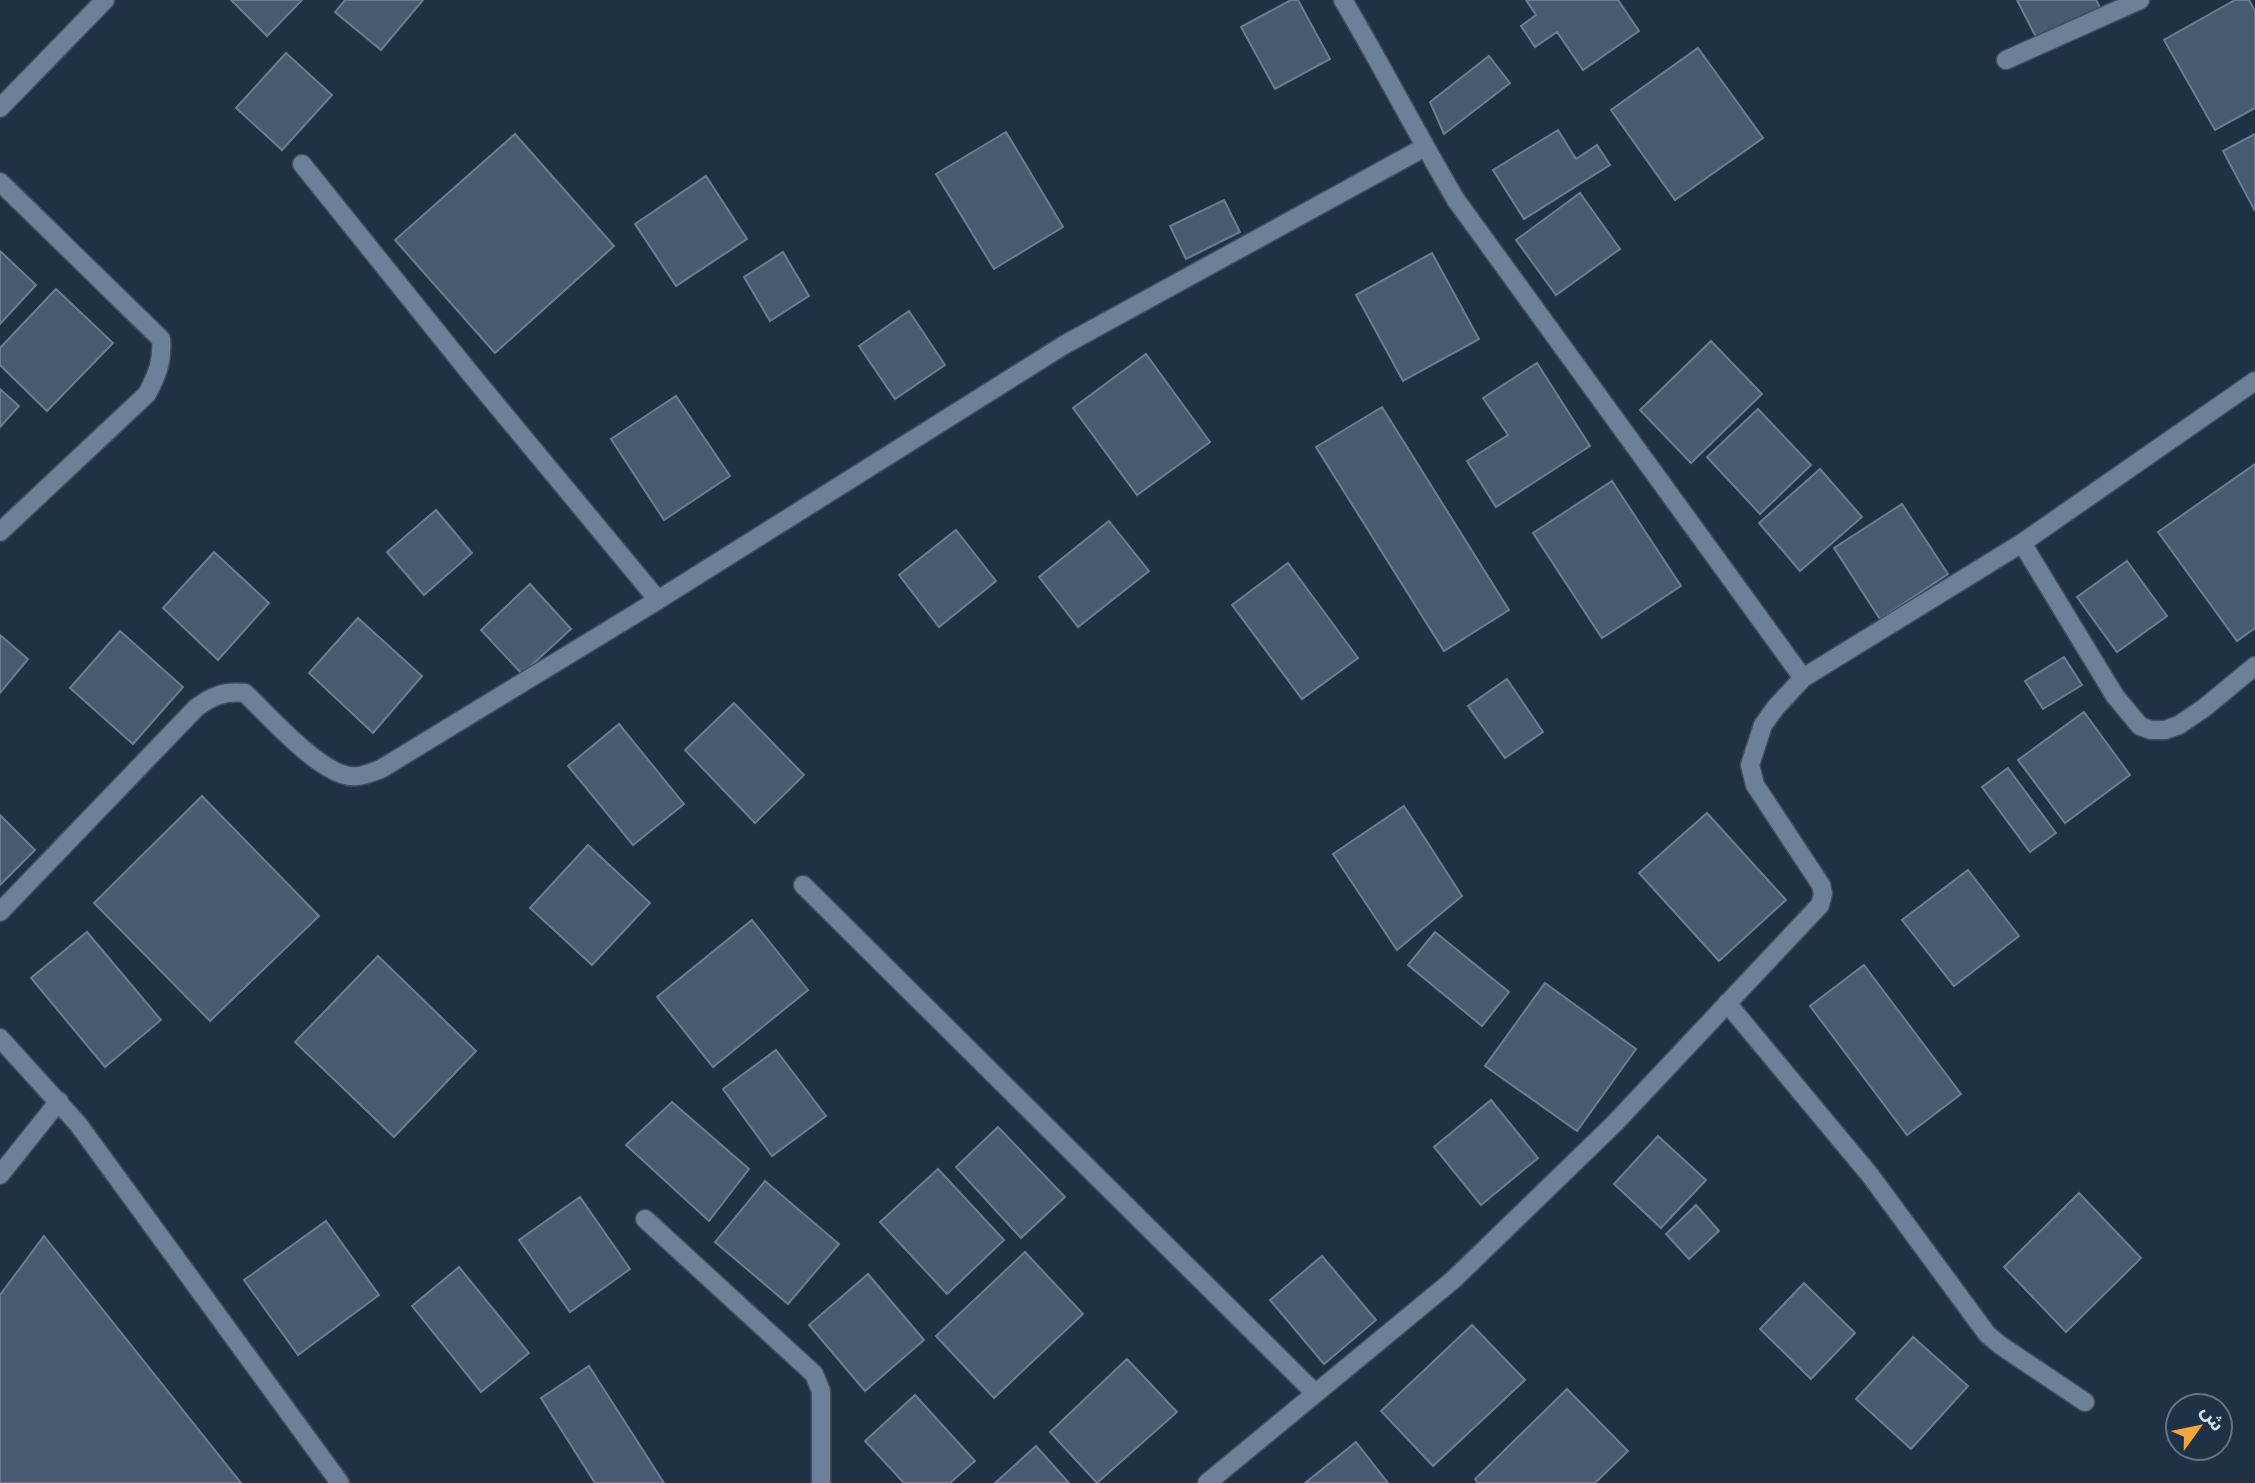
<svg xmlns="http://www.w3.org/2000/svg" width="2255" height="1483" viewBox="0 0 2255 1483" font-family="'Space Grotesk','Noto Sans Arabic',sans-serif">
	<rect width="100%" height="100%" fill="#1f3145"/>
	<path fill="#475a70" stroke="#697d95" stroke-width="2" d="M 231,0 L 302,0 L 267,36 Z
		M 345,0 L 423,0 L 381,50 L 335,12 Z
		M 1291,0 L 1298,0 L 1330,59 L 1275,89 L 1241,27 Z
		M 1526,0 L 1618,0 L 1639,31 L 1583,70 L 1557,32 L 1535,47 L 1521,26 L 1536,15 Z
		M 2017,0 L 2096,0 L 2101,9 L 2038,41 Z
		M 2235,0 L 2249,0 L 2255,11 L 2255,108 L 2215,130 L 2164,40 Z
		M 1698,48 L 1763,138 L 1675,200 L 1611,110 Z
		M 286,53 L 332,95 L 282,150 L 236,108 Z
		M 1489,56 L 1510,83 L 1444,134 L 1430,102 Z
		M 1558,130 L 1576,159 L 1597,145 L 1610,165 L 1524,219 L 1493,170 Z
		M 1006,132 L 1063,227 L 994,269 L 936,174 Z
		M 515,134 L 614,246 L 495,353 L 395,240 Z
		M 2255,134 L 2255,211 L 2223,151 Z
		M 706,176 L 747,239 L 676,286 L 635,224 Z
		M 1580,193 L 1620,249 L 1556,295 L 1516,240 Z
		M 1224,200 L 1240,232 L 1186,259 L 1170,226 Z
		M 0,251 L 36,285 L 0,324 Z
		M 783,252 L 809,296 L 770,321 L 744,277 Z
		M 1432,253 L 1479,339 L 1403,381 L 1356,295 Z
		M 56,289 L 113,343 L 47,411 L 0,365 L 0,348 Z
		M 909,311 L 945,365 L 895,399 L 859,346 Z
		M 1711,341 L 1762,394 L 1691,463 L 1640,410 Z
		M 1146,354 L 1210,442 L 1137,495 L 1073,408 Z
		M 1537,363 L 1590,446 L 1496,507 L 1467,461 L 1508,435 L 1483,398 Z
		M 0,389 L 19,406 L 0,427 Z
		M 676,396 L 730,476 L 664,520 L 611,439 Z
		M 1382,407 L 1509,610 L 1444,651 L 1316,447 Z
		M 1758,409 L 1811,465 L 1760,514 L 1707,457 Z
		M 2255,464 L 2255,628 L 2237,641 L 2158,532 Z
		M 1820,469 L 1862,517 L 1800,571 L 1759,523 Z
		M 1612,481 L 1681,586 L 1602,638 L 1533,533 Z
		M 1902,504 L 1948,574 L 1880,619 L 1834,548 Z
		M 436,510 L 472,553 L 424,595 L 387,552 Z
		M 1109,521 L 1149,571 L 1078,627 L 1039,577 Z
		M 956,530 L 996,581 L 939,627 L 899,575 Z
		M 214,552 L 269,603 L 218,660 L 163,608 Z
		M 2127,561 L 2167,616 L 2117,652 L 2077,597 Z
		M 1288,563 L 1358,658 L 1302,699 L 1232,605 Z
		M 530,584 L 571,629 L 522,674 L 481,630 Z
		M 358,618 L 422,676 L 373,733 L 309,673 Z
		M 120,631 L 183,687 L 133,744 L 70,688 Z
		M 0,635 L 28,659 L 0,693 Z
		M 2064,657 L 2082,685 L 2043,709 L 2025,681 Z
		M 1507,679 L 1543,732 L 1505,758 L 1468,706 Z
		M 734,703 L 804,775 L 755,823 L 685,750 Z
		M 2084,712 L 2130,775 L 2065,823 L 2018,760 Z
		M 619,724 L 684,804 L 633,845 L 568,766 Z
		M 2008,768 L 2056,833 L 2030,852 L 1982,787 Z
		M 202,796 L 319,916 L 210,1021 L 94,903 Z
		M 1404,806 L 1462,896 L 1397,950 L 1333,854 Z
		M 1707,813 L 1786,900 L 1719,961 L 1639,873 Z
		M 0,815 L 35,850 L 0,885 Z
		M 588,845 L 650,903 L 592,965 L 530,908 Z
		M 1968,870 L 2019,936 L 1954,986 L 1902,920 Z
		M 752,920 L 808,990 L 713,1067 L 657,997 Z
		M 87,932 L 161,1020 L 105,1067 L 31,978 Z
		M 1435,932 L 1509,992 L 1482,1026 L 1408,965 Z
		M 378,956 L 476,1051 L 394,1137 L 295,1042 Z
		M 1864,965 L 1961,1094 L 1907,1135 L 1810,1006 Z
		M 1545,983 L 1636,1049 L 1577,1131 L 1485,1066 Z
		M 776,1050 L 826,1116 L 772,1156 L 723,1089 Z
		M 1491,1100 L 1538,1158 L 1481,1205 L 1434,1147 Z
		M 672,1102 L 749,1169 L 709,1221 L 626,1145 Z
		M 998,1127 L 1065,1197 L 1021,1238 L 956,1167 Z
		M 1658,1136 L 1706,1180 L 1661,1228 L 1614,1184 Z
		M 938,1169 L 1004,1240 L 947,1294 L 880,1222 Z
		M 765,1181 L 839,1244 L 788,1304 L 715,1242 Z
		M 2079,1193 L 2141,1258 L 2066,1332 L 2004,1267 Z
		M 580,1197 L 630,1269 L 570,1312 L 519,1240 Z
		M 1696,1205 L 1719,1231 L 1689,1259 L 1666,1234 Z
		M 326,1221 L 379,1295 L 298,1355 L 244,1280 Z
		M 44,1236 L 241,1483 L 0,1483 L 0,1295 Z
		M 1025,1252 L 1083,1314 L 994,1398 L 936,1336 Z
		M 1322,1256 L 1376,1320 L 1324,1364 L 1270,1300 Z
		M 459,1267 L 529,1353 L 481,1392 L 412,1306 Z
		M 868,1274 L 924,1340 L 865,1391 L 809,1325 Z
		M 1804,1283 L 1855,1333 L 1811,1379 L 1760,1329 Z
		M 1472,1325 L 1525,1380 L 1433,1466 L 1381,1411 Z
		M 1913,1337 L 1968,1386 L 1911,1449 L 1856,1399 Z
		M 1127,1359 L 1177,1412 L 1097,1483 L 1050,1432 Z
		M 589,1366 L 664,1483 L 595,1483 L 541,1398 Z
		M 1567,1389 L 1628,1451 L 1595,1483 L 1478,1483 L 1475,1479 Z
		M 915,1395 L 975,1461 L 950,1483 L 904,1483 L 865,1441 Z
		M 1356,1442 L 1388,1483 L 1305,1483 Z
		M 1036,1446 L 1069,1483 L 995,1483 Z"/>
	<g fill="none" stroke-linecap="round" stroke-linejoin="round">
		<defs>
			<path id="minor" d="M 1343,0 C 1382,66 1417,134 1456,200 L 1803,678
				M 2006,60 L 2140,0
				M 0,108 L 105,0
				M 302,164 L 470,373 L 658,600
				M 0,182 L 161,339 C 163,361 157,375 147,394 L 0,532
				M 2022,543 L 2115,696 L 2140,726 L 2151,730 L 2165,730 L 2179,725 L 2204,708 L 2255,666
				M 803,885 L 1315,1393
				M 0,912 L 196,708 C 212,696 224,691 245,693 C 269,716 314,767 345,775 C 357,779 370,773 381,769 L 658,600 L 1064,345 L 1425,147
				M 1727,1003 L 1870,1175 L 1987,1334 L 2000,1345 L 2085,1402
				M 0,1038 L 78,1124 L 340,1483
				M 0,1175 L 59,1101
				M 645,1219 L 814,1374 L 821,1391 L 821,1483
				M 1207,1483 L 1453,1280 L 1614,1124 L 1820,905 L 1823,894 L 1821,885 L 1755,785 L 1750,765 L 1763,725 L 1776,707 L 1803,678 L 2022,543 L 2255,381"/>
		</defs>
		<use href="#minor" stroke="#3f4e5f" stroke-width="21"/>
		<use href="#minor" stroke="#6c8098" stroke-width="18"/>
	</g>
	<g transform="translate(2199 1427) rotate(57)"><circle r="33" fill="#1f3145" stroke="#657485" stroke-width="2"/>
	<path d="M0-5L12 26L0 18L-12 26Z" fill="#efa73d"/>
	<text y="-10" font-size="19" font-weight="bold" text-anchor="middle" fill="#ced9e6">ش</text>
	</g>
</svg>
